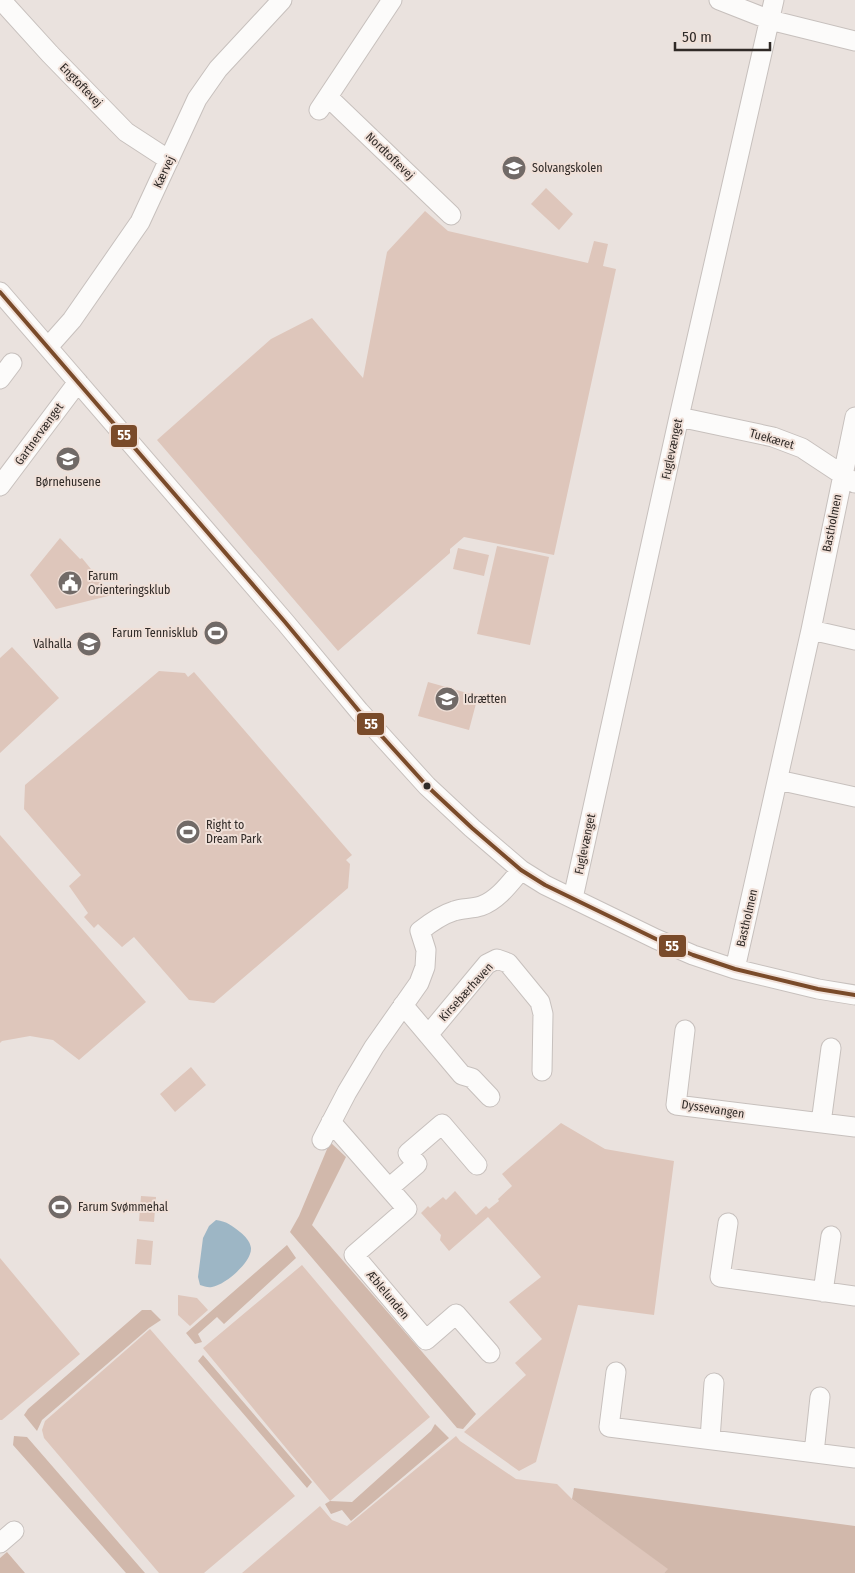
<svg xmlns="http://www.w3.org/2000/svg" width="855" height="1573" viewBox="0 0 855 1573" font-family="'Fira Sans Condensed',sans-serif">
	<rect width="100%" height="100%" fill="#eae2de"/>
	<path fill="#dec6bb" d="M 546,188 L 573,214 L 559,230 L 531,204 Z
		M 425,211 L 448,231 L 588,263 L 594,241 L 608,244 L 603,266 L 616,269 L 554,555 L 464,537 L 450,549 L 450,553 L 338,651 L 157,440 L 271,339 L 312,318 L 363,378 L 387,252 Z
		M 60,538 L 80,559 L 82,558 L 112,595 L 56,609 L 30,575 Z
		M 497,546 L 549,557 L 530,645 L 477,634 Z
		M 458,548 L 489,555 L 484,576 L 453,569 Z
		M 12,647 L 59,698 L 0,753 L 0,658 Z
		M 159,671 L 185,673 L 188,677 L 194,672 L 352,855 L 346,860 L 350,864 L 348,888 L 214,1003 L 189,1000 L 134,937 L 122,947 L 98,924 L 94,928 L 84,917 L 88,913 L 69,886 L 81,875 L 24,809 L 25,785 Z
		M 428,682 L 478,696 L 469,730 L 418,716 Z
		M 0,835 L 146,1002 L 79,1060 L 53,1040 L 30,1036 L 2,1041 L 0,1043 Z
		M 191,1067 L 206,1085 L 175,1112 L 160,1094 Z
		M 561,1123 L 605,1149 L 674,1161 L 654,1315 L 578,1305 L 536,1462 L 519,1471 L 464,1432 L 526,1375 L 515,1363 L 542,1339 L 509,1302 L 541,1277 L 488,1217 L 449,1251 L 440,1240 L 441,1235 L 421,1213 L 428,1206 L 430,1208 L 443,1197 L 446,1200 L 455,1191 L 476,1215 L 486,1206 L 489,1209 L 499,1201 L 498,1199 L 512,1186 L 502,1174 Z
		M 141,1196 L 156,1197 L 154,1222 L 139,1221 Z
		M 137,1239 L 153,1241 L 151,1265 L 135,1264 Z
		M 0,1258 L 80,1354 L 2,1420 L 0,1420 Z
		M 302,1265 L 430,1417 L 330,1501 L 203,1348 Z
		M 178,1295 L 197,1298 L 208,1310 L 190,1326 L 178,1315 Z
		M 150,1329 L 295,1496 L 204,1573 L 159,1573 L 44,1438 L 42,1430 L 45,1421 Z
		M 456,1436 L 460,1441 L 516,1479 L 557,1484 L 572,1499 L 669,1569 L 664,1573 L 242,1573 L 320,1506 L 332,1520 L 347,1526 Z"/>
	<path fill="#d1b8ab" d="M 330,1142 L 346,1157 L 312,1225 L 476,1414 L 463,1429 L 457,1428 L 290,1232 L 299,1216 Z
		M 287,1245 L 296,1258 L 224,1324 L 217,1317 L 198,1334 L 202,1342 L 195,1344 L 186,1333 Z
		M 142,1310 L 151,1310 L 161,1320 L 149,1328 L 42,1420 L 37,1431 L 24,1415 L 28,1409 Z
		M 203,1355 L 312,1482 L 307,1488 L 198,1361 Z
		M 435,1424 L 449,1438 L 351,1521 L 342,1510 L 331,1514 L 325,1504 L 330,1501 L 352,1502 L 431,1431 Z
		M 14,1436 L 27,1437 L 145,1573 L 126,1573 L 13,1445 Z
		M 574,1488 L 855,1526 L 855,1573 L 664,1573 L 668,1569 L 572,1499 Z
		M 7,1552 L 25,1573 L 0,1573 L 0,1558 Z"/>
	<path fill="#9db6c5" d="M 216,1220 C 228,1222 231,1225 240,1232 C 245,1236 250,1241 251,1248 C 252,1262 225,1285 212,1287 C 208,1288 204,1286 200,1285 L 198,1277 L 203,1238 L 209,1226 Z"/>
	<g fill="none" stroke-linecap="round" stroke-linejoin="round">
		<defs>
			<path id="minor" d="M 1,0 L 50,54 L 126,132 L 169,160
				M 719,0 L 770,20 L 855,41
				M 328,97 L 451,215
				M 319,110 L 392,0
				M 0,292 L 285,622 L 359,711 L 427,786 L 472,828 L 521,870 L 545,885 L 656,939 L 693,955 L 735,969 L 818,989 L 855,995
				M 48,347 L 72,320 L 140,222 L 197,99 L 218,69 L 282,0
				M 0,379 L 12,363
				M 679,417 L 773,437 L 802,448 L 855,483
				M 0,486 L 78,382
				M 811,630 L 855,640
				M 778,780 L 855,797
				M 573,898 L 679,417 L 774,0
				M 735,969 L 811,630 L 855,417
				M 403,1005 L 462,1075 L 472,1078 L 490,1097
				M 685,1030 L 676,1105 L 855,1127
				M 428,1035 L 487,964 L 497,959 L 508,963 L 540,1002 L 543,1014 L 542,1071
				M 331,1122 L 407,1209 L 354,1255 L 426,1340 L 456,1314 L 490,1353
				M 821,1123 L 831,1048
				M 322,1140 L 347,1092 L 374,1047 L 419,983 L 425,967 L 426,950 L 420,931 C 430,923 441,915 454,911 C 462,908 472,909 481,906 C 498,900 510,883 521,870
				M 389,1188 L 417,1164 L 408,1153 L 442,1124 L 477,1165
				M 728,1223 L 720,1277 L 855,1296
				M 823,1292 L 831,1236
				M 616,1372 L 609,1427 L 855,1458
				M 710,1439 L 714,1383
				M 814,1453 L 820,1397
				M 0,1543 L 14,1531"/>
		</defs>
		<use href="#minor" stroke="#c7c0bd" stroke-width="21"/>
		<use href="#minor" stroke="#fcfbfa" stroke-width="19"/>
		<defs>
			<path id="bus-1" d="M 0,292 L 285,622 L 359,711 L 427,786 L 472,828 L 521,870 L 545,885 L 656,939 L 693,955 L 735,969 L 818,989 L 855,995"/>
		</defs>
		<use href="#bus-1" stroke="#f0e0d8" stroke-width="8"/>
		<use href="#bus-1" stroke="#7a4b2a" stroke-width="4"/>
	</g>
	<defs>
		<symbol id="school-disc" viewBox="-11 -11 22 22"><circle r="9.5" fill="#716a67" stroke="#f0e0d8"/><path d="M0-5L7-2L0 1L-7-2ZM-4 1L0 2.5L4 1V4Q0 6-4 4Z" fill="#fff"/></symbol>
		<symbol id="civic-disc" viewBox="-11 -11 22 22"><circle r="9.5" fill="#716a67" stroke="#f0e0d8"/><path d="M-.6-6.5H3V-4.5H.6V-3L4-1V1h2V6H-6V1h2V-1L-.6-3ZM-1.2 2.5V6h2.4V2.5Z" fill="#fff"/></symbol>
		<symbol id="stadium-disc" viewBox="-11 -11 22 22"><circle r="9.5" fill="#716a67" stroke="#f0e0d8"/><path d="M0-5a6.5 5 0 1 0 0 10a6.5 5 0 1 0 0-10ZM-3.5-1.8h7v3.6h-7Z" fill="#fff"/></symbol>
	</defs>
	<g fill-rule="evenodd">
		<use href="#school-disc" x="500" y="154" width="28" height="28"/>
		<use href="#school-disc" x="54" y="445" width="28" height="28"/>
		<use href="#civic-disc" x="56" y="569" width="28" height="28"/>
		<use href="#stadium-disc" x="202" y="619" width="28" height="28"/>
		<use href="#school-disc" x="75" y="630" width="28" height="28"/>
		<use href="#school-disc" x="433" y="685" width="28" height="28"/>
		<use href="#stadium-disc" x="174" y="818" width="28" height="28"/>
		<use href="#stadium-disc" x="46" y="1193" width="28" height="28"/>
	</g>
	<circle fill="#302a27" stroke="#f0e0d8" stroke-width="2" cx="427" cy="786" r="4.5"/>
	<g text-anchor="middle" dominant-baseline="central" stroke-width="4" stroke-linejoin="round" paint-order="stroke">
		<g font-size="12" fill="#302a27" stroke="#f0e0d8">
			<text transform="translate(81 85) rotate(46)">Engtoftevej</text>
			<text transform="translate(390 156) rotate(44)">Nordtoftevej</text>
			<text transform="translate(164 172) rotate(-65)">Kærvej</text>
			<text transform="translate(39 434) rotate(-54)">Gartnervænget</text>
			<text transform="translate(772 439) rotate(16)">Tuekæret</text>
			<text transform="translate(672 449) rotate(-78)">Fuglevænget</text>
			<text transform="translate(832 523) rotate(-79)">Bastholmen</text>
			<text transform="translate(585 844) rotate(-78)">Fuglevænget</text>
			<text transform="translate(747 918) rotate(-77)">Bastholmen</text>
			<text transform="translate(466 992) rotate(-48)">Kirsebærhaven</text>
			<text transform="translate(713 1109) rotate(9)">Dyssevangen</text>
			<text transform="translate(388 1295) rotate(50)">Æblelunden</text>
		</g>
		<g font-size="12" fill="#302a27" stroke="#f0e0d8" text-anchor="start">
			<text x="532" y="168">Solvangskolen</text>
			<text x="68" y="482" text-anchor="middle">Børnehusene</text>
			<text x="88" y="576">Farum<tspan x="88" dy="14">Orienteringsklub</tspan></text>
			<text x="198" y="633" text-anchor="end">Farum Tennisklub</text>
			<text x="72" y="644" text-anchor="end">Valhalla</text>
			<text x="464" y="699">Idrætten</text>
			<text x="206" y="825">Right to<tspan x="206" dy="14">Dream Park</tspan></text>
			<text x="78" y="1207">Farum Svømmehal</text>
		</g>
	</g>
	<g stroke="#f0e0d8" stroke-width="2">
		<rect x="110" y="424" width="28" height="24" rx="5" fill="#7a4b2a"/>
		<rect x="356" y="712" width="29" height="24" rx="5" fill="#7a4b2a"/>
		<rect x="658" y="934" width="29" height="24" rx="5" fill="#7a4b2a"/>
	</g>
	<g font-size="14" text-anchor="middle" font-weight="bold" fill="#fff">
		<text x="124" y="440">55</text>
		<text x="371" y="729">55</text>
		<text x="672" y="951">55</text>
	</g>
	<path d="M675 42v8h95v-8" fill="none" stroke="#302a27" stroke-width="2.5"/>
	<text x="682" y="42" font-size="15" fill="#302a27" stroke="#f0e0d8" stroke-width="4" paint-order="stroke">50 m</text>
</svg>
